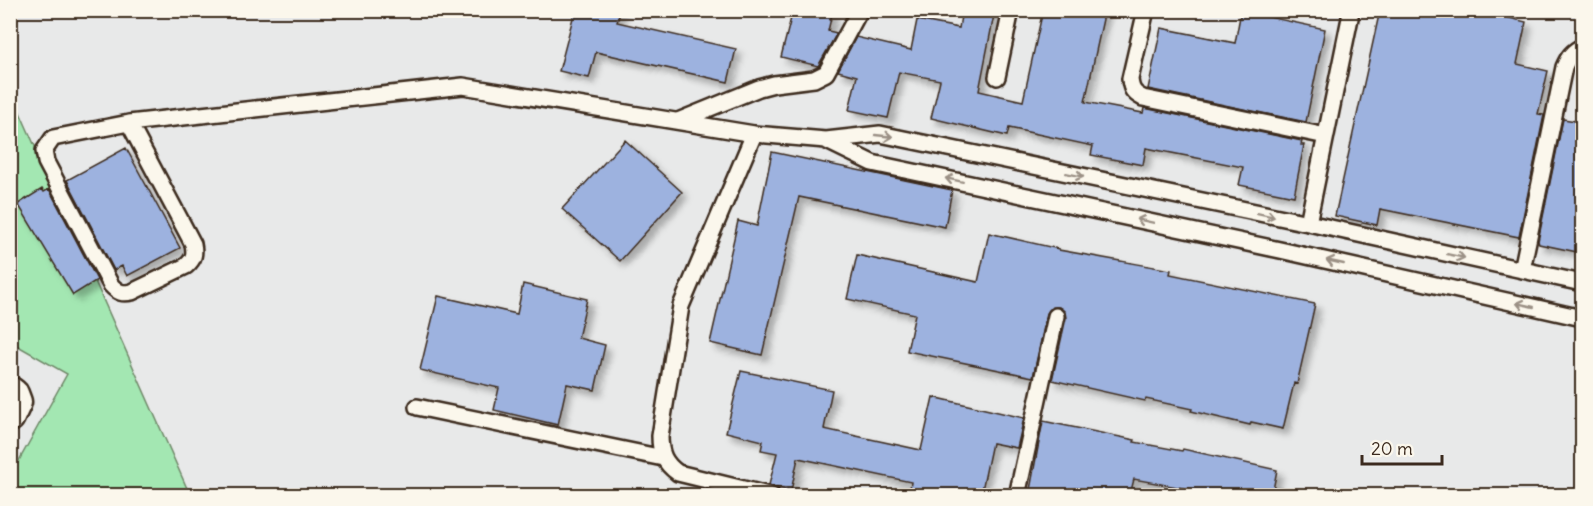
<svg xmlns="http://www.w3.org/2000/svg" width="1593" height="506" viewBox="0 0 1593 506" font-family="Delius,sans-serif">
	<defs>
		<filter id="shadow"><feDropShadow dx="5.5" dy="5.5" stdDeviation="3" flood-color="#0004"/></filter>
	</defs>
	<rect width="100%" height="100%" fill="#e8e9e9"/>
	<filter id="ink" filterUnits="userSpaceOnUse"><feTurbulence type="fractalNoise" baseFrequency=".0167" numOctaves="2"/><feDisplacementMap in="SourceGraphic" scale="12" xChannelSelector="R" yChannelSelector="G"/><feConvolveMatrix kernelMatrix="1 2 1 2 8 2 1 2 1" color-interpolation-filters="sRGB"/></filter>
	<g filter="url(#ink)">
		<path fill="#a3e7b2" stroke="#6f8868" stroke-width="1.5" d="M 10,90 L 190,495 L 11,495 L 11,475 L 67,374 L 11,342 Z"/>
		<path fill="#9db2df" stroke="#3b2a1e" stroke-width="1.5" filter="url(#shadow)" d="M 575,10 L 621,10 L 617,22 L 736,49 L 728,82 L 596,52 L 589,78 L 559,71 Z
			M 793,10 L 833,10 L 828,31 L 837,33 L 818,66 L 781,57 Z
			M 962,10 L 995,10 L 979,91 L 1023,101 L 1043,10 L 1105,10 L 1085,102 L 1143,113 L 1144,108 L 1302,141 L 1301,145 L 1304,145 L 1294,196 L 1239,185 L 1243,167 L 1146,148 L 1143,165 L 1091,155 L 1093,146 L 1009,128 L 1007,136 L 931,118 L 940,80 L 899,72 L 888,118 L 849,110 L 857,76 L 838,71 L 856,37 L 911,50 L 917,20 L 959,28 Z
			M 1380,10 L 1477,10 L 1526,22 L 1517,64 L 1548,71 L 1538,114 L 1544,115 L 1519,237 L 1380,209 L 1377,225 L 1335,216 Z
			M 1241,11 L 1325,29 L 1306,122 L 1148,89 L 1161,28 L 1235,43 Z
			M 1563,119 L 1582,122 L 1582,253 L 1539,244 L 1538,241 Z
			M 625,140 L 682,192 L 620,261 L 562,209 Z
			M 126,148 L 180,248 L 127,276 L 122,266 L 114,270 L 67,180 Z
			M 772,152 L 952,190 L 945,227 L 799,197 L 762,355 L 710,343 L 738,221 L 757,226 Z
			M 42,189 L 44,192 L 49,189 L 97,280 L 73,295 L 18,204 Z
			M 989,233 L 1059,249 L 1059,250 L 1171,270 L 1170,274 L 1315,304 L 1297,384 L 1294,383 L 1283,429 L 1251,422 L 1250,425 L 1191,411 L 1192,409 L 1146,399 L 1145,401 L 1052,380 L 1066,318 L 1065,312 L 1059,307 L 1052,307 L 1047,313 L 1033,377 L 907,351 L 915,314 L 847,299 L 857,255 L 978,282 Z
			M 523,284 L 587,299 L 578,338 L 605,345 L 595,390 L 567,384 L 558,425 L 494,410 L 499,388 L 420,370 L 438,296 L 517,314 Z
			M 741,371 L 832,390 L 824,429 L 921,450 L 933,397 L 1024,418 L 1017,448 L 992,443 L 981,495 L 909,495 L 911,482 L 798,458 L 791,491 L 778,488 L 769,485 L 777,453 L 761,450 L 763,441 L 726,432 Z
			M 1043,421 L 1135,440 L 1134,442 L 1182,451 L 1183,449 L 1277,470 L 1272,495 L 1221,495 L 1134,479 L 1130,495 L 1029,495 Z"/>
		<g fill="none" stroke-linecap="round" stroke-linejoin="round">
			<defs>
				<path id="lane" d="M 1146,10 L 1130,79 C 1131,89 1133,93 1143,98 L 1326,136
					M 997,77 L 1011,10
					M 678,121 L 759,88 L 774,84 L 814,79 L 826,73 L 860,10
					M 129,123 L 193,244 C 195,254 194,259 186,266 L 132,292 C 123,294 118,293 111,285 L 46,162 L 44,151 L 53,138 L 129,123 L 463,86 L 754,134 L 826,140 L 880,134 L 1308,223 L 1582,283
					M 754,134 L 681,306 L 660,436 C 660,453 664,463 678,473 L 772,496
					M 827,141 L 872,163 L 1280,250 L 1582,318
					M 1308,223 L 1350,18 L 1350,10
					M 1522,270 L 1564,67 C 1568,58 1572,51 1582,47
					M 417,407 L 663,458
					M 1017,496 L 1056,316"/>
				<path id="street" d="M 10,391 L 14,394 L 17,402 L 10,417"/>
			</defs>
			<use href="#lane" stroke="#3b2a1e" stroke-width="20"/>
			<use href="#street" stroke="#3b2a1e" stroke-width="33"/>
			<use href="#lane" stroke="#fbf7ec" stroke-width="15"/>
			<use href="#street" stroke="#fbf7ec" stroke-width="28"/>
		</g>
		<defs><path id="oneway-shaft" d="M-6 0H5M1.5-3L5.5 0L1.5 3" fill="none" stroke-width="1.6" stroke-linecap="round" stroke-linejoin="round" transform="scale(1.5)"/></defs>
		<g stroke="#9b9085">
			<use href="#oneway-shaft" transform="translate(884 136) rotate(6)"/>
			<use href="#oneway-shaft" transform="translate(1075 175) rotate(12)"/>
			<use href="#oneway-shaft" transform="translate(954 180) rotate(-168)"/>
			<use href="#oneway-shaft" transform="translate(1266 215) rotate(12)"/>
			<use href="#oneway-shaft" transform="translate(1145 221) rotate(-168)"/>
			<use href="#oneway-shaft" transform="translate(1456 256) rotate(12)"/>
			<use href="#oneway-shaft" transform="translate(1335 262) rotate(-167)"/>
			<use href="#oneway-shaft" transform="translate(1525 305) rotate(-167)"/>
		</g>
	</g>
	<rect width="1593" height="506" fill="none" stroke="#fbf7ec" stroke-width="36"/>
	<rect x="18" y="18" width="1557" height="470" fill="none" stroke="#3b2a1e" stroke-width="2" filter="url(#ink)"/>
	<path d="M1362 455v9h80v-9" fill="none" stroke="#3b2a1e" stroke-width="3"/>
	<text x="1371" y="455" font-size="18" fill="#3b2a1e" stroke="#fbf7ec" stroke-width="4.5" paint-order="stroke">20 m</text>
</svg>
